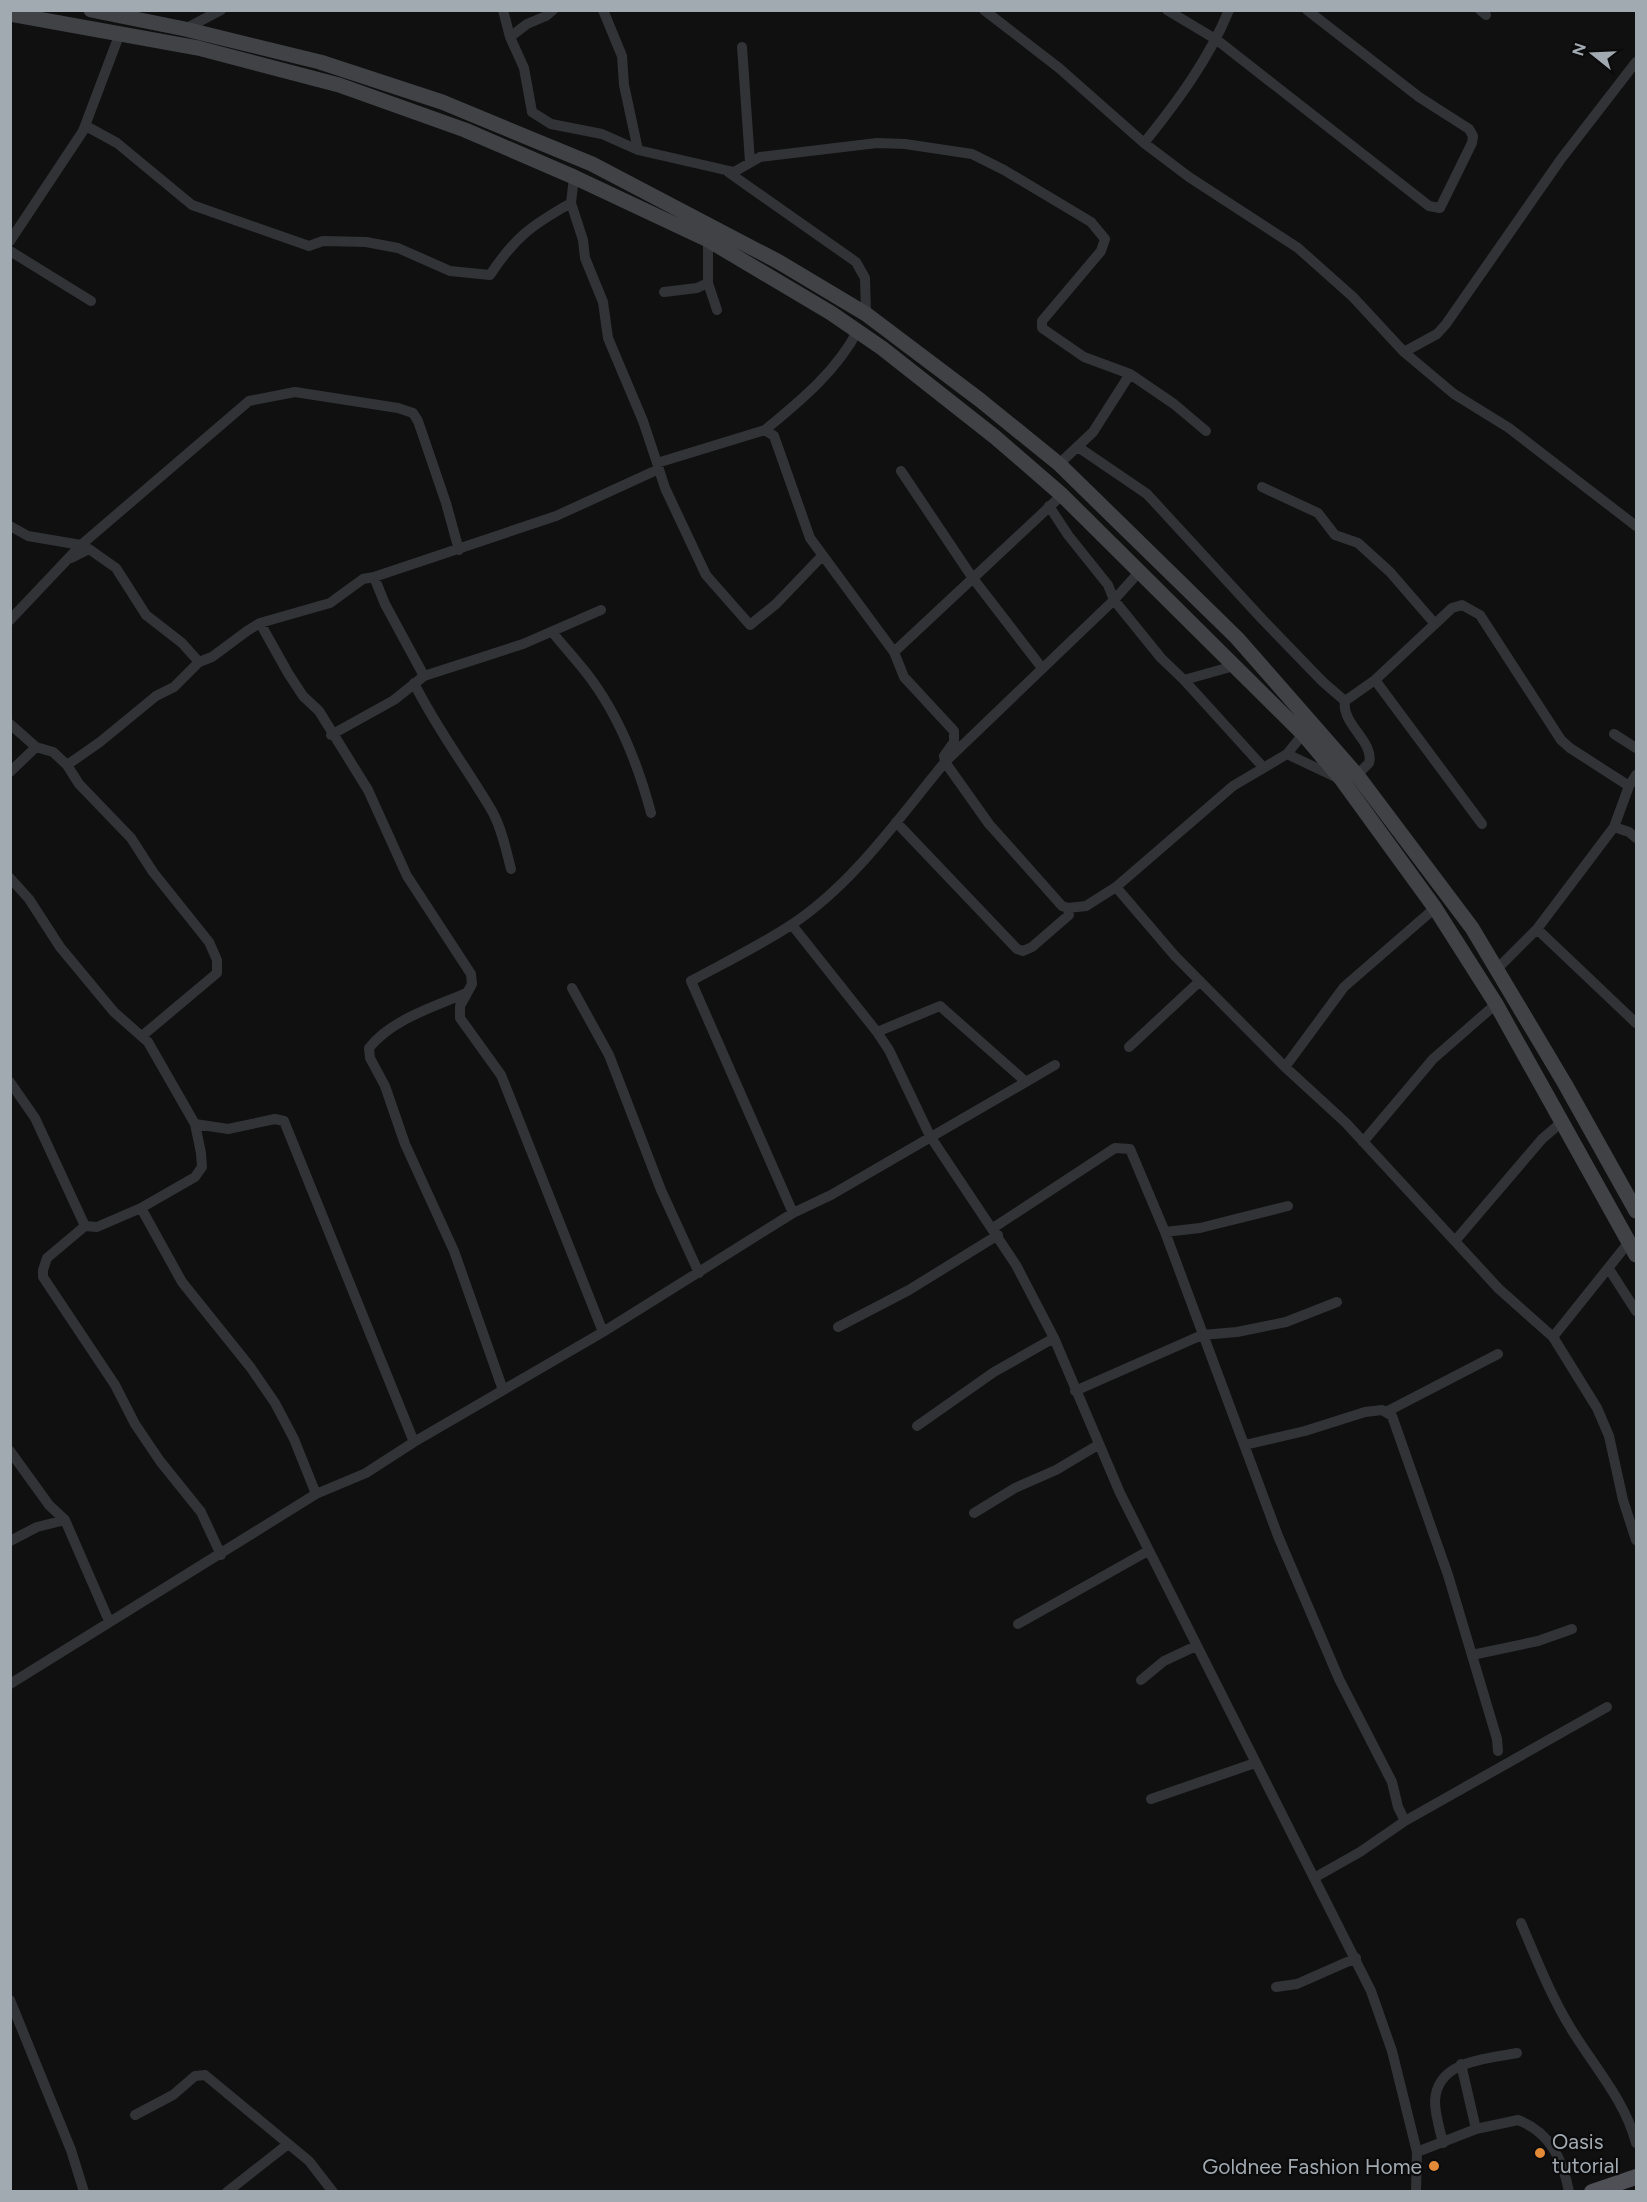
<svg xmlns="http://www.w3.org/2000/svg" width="1647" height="2202" viewBox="0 0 1647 2202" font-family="Figtree,sans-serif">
	<rect width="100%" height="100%" fill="#101011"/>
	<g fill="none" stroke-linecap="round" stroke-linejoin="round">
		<path stroke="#313336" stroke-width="10" d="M 503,10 L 510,37 L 524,68 L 532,112 L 551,124 L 602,134 L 638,150 L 734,172 L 760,157 L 877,143 L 905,144 L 972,154 L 1004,170 L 1091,222 L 1105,239 L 1101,251 L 1042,321 L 1042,328 L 1084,357 L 1130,374
			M 603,10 L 622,56 L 624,85 L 638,150
			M 984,10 L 1059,68 L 1144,143 L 1189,177 L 1298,248 L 1353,297 L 1404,352 L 1454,394 L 1509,428 L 1636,526
			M 1167,10 L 1217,40 L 1429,206 L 1440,208 L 1472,143 L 1473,136 L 1469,129 L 1419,97 L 1307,10
			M 1480,10 L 1486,15
			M 185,29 L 221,10
			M 510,37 L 527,24 L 546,16 L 553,10
			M 742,47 L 750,162
			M 86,126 L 117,143 L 192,205 L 309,246 L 323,241 L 366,242 L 398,248 L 450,271 L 490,275 C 515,237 532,225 571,203
			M 1144,143 C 1177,102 1209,59 1229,10
			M 728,172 L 856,262 L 865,278 L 866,314
			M 708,240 L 708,283 L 717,310
			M 10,241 L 83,131 L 120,33
			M 10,251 L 91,301
			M 664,292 L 697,288 L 708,283
			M 1404,352 L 1437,334 L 1446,324 L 1561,159 L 1636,62
			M 765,430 C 800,401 837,371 858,330
			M 1078,447 L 1147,494 L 1263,620 L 1323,682 L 1345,701
			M 1059,464 L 1093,432 L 1130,374 L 1174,404 L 1206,431
			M 901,471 L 972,577 L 1042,668
			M 1262,487 L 1318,513 L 1335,535 L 1358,543 L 1390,572 L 1435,624
			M 1049,506 L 1068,535 L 1108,585 L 1114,600 L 1161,658 L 1184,680 L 1234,666
			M 10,526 L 28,536 L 81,545 L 10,620
			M 81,545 L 249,401 L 295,392 L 398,408 L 413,413 L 418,421 L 446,503 L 459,550
			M 822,556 L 776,604 L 750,625 L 706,575 L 665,488 L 657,463 L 765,430 L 774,436 L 810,538 L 894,652 L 904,677 L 954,731 L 954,742 L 944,756 L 945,762 L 1114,600 L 1140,571
			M 71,558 L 89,549 L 116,568 L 146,615 L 182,643 L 199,662
			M 374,577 L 385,604 L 424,676
			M 260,623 L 288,673 L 303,696 L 319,711 L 368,790 L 407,876 L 471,974 L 472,984 L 460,1006 L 460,1018 L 501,1075 L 603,1332
			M 553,633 C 565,648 579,663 591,679 C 619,717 639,768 651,813
			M 894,652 L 1062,495
			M 1184,680 L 1263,767
			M 414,683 C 436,728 467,768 492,811 C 502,829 506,850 511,869
			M 10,724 L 36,747 L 53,752 L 67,765 L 79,784 L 131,838 L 153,872 L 209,942 L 217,960 L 217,973 L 142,1036
			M 1614,734 L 1636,748
			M 331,735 L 394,700 L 424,676 L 523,644 L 601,610
			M 1287,754 L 1342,780 L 1357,775 L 1369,763 C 1375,742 1341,724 1345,701 L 1375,680
			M 67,765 L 100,742 L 156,696 L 174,687 L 199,662 L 212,657 L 247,631 L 260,623 L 330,603 L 363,579 L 374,577 L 556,516 L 659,469 L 643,421 L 608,338 L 603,302 L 585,258 L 583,240 L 571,203 L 574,177
			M 10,772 L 36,747
			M 896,822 L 1017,949 L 1023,951 L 1032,947 L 1069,915 L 1068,908
			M 1482,824 L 1375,680 L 1452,608 L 1462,605 L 1480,615 L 1561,740 L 1570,748 L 1629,786
			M 1614,827 L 1629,786 L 1636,775
			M 1636,838 L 1629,832 L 1614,827 L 1537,929 L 1636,1023
			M 10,878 L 29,899 L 60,947 L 114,1012 L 148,1042 L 195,1124 L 201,1153 L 202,1167 L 195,1177 L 141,1208 L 97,1227 L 85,1226 L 47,1258 L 43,1270 L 43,1277 L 115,1385 L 135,1424 L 160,1461 L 201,1512 L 221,1555
			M 1116,887 L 1175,956 L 1285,1067 L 1346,1123 L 1499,1289 L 1553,1337 L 1597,1408 L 1609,1436 L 1623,1500 L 1636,1540
			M 792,925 L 877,1032 L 889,1050 L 930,1136 L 1016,1265 L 1054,1338 L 1120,1493 L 1371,1991 L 1392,2051 L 1417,2152 L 1416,2192
			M 1497,969 L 1537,929
			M 572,988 L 609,1055 L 661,1190 L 699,1273
			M 466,993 C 434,1007 392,1019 369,1048 L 370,1058 L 385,1086 L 405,1144 L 454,1251 L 503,1390
			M 877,1032 L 940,1006 L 1026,1082
			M 1129,1047 L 1200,981
			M 1285,1067 L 1344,987 L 1435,908
			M 10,1082 L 35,1118 L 85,1226
			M 195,1124 L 228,1129 L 275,1119 L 284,1121 L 414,1442
			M 1363,1142 L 1433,1059 L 1496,1004
			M 141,1208 L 182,1282 L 251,1368 L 275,1403 L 294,1439 L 316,1494
			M 793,1213 L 691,981 C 724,963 759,946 791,925 C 853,884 898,819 945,762 L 989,824 L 1062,906 L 1068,908 L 1086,906 L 1116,887 L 1233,786 L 1287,754 L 1303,734
			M 993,1228 L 1115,1148 L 1130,1149 L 1165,1232 L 1278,1536 L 1339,1679 L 1392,1782 L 1398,1807 L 1405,1821
			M 1165,1232 L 1200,1228 L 1288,1206
			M 1455,1241 L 1542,1139 L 1563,1121
			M 1609,1269 L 1636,1311
			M 838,1327 L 909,1290 L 998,1235
			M 1553,1337 L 1629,1242
			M 1075,1391 L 1202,1335 L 1237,1332 L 1286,1322 L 1337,1302
			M 1386,1412 L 1498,1354
			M 917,1426 L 994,1372 L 1054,1338
			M 1245,1445 L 1305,1431 L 1365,1412 L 1382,1410 L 1392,1416 L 1448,1575 L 1497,1739 L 1498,1751
			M 10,1451 L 49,1505 L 65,1520 L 109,1621
			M 974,1513 L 1015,1488 L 1056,1470 L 1098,1445
			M 10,1541 L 37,1527 L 65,1520
			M 1018,1624 L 1148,1551
			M 1472,1655 L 1538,1641 L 1572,1629
			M 1141,1680 L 1164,1661 L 1196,1646
			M 10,1684 L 316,1494 L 366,1473 L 414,1442 L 603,1332 L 793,1213 L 831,1195 L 1055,1065
			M 1151,1799 L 1255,1763
			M 1314,1878 L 1360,1852 L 1405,1821 L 1607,1707
			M 1521,1923 C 1536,1958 1550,1994 1570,2027 C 1592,2064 1625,2100 1636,2143
			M 1276,1987 L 1297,1984 L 1356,1958
			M 10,2000 L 71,2150 L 84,2192
			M 1461,2064 L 1476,2129
			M 135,2115 L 173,2095 L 195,2076 L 205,2075 L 309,2161 L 333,2192
			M 1443,2143 C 1440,2130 1435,2115 1435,2101 C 1437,2060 1487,2059 1517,2053
			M 1417,2152 L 1476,2129 L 1518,2120 C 1550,2132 1563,2160 1569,2192
			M 227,2192 L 288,2144"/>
		<path stroke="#404246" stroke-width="15" d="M 91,10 L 185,29 L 320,62 L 442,102 L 592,164 L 779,262 L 866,314 L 980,400 L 1059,464 L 1237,638 L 1357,775 L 1472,928 L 1565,1084 L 1636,1211
			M 10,14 L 198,48 L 339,85 L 465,130 L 574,177 L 708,240 L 831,313 L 882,348 L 995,437 L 1062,495 L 1303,734 L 1342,780 L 1435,908 L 1496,1004 L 1636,1255"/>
		<path stroke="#4e5055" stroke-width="16" d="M 1592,2192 L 1636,2177"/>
	</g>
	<g fill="#e28a37" stroke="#0b0b0c" stroke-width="2">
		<circle cx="1540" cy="2153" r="6"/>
		<circle cx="1434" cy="2166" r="6"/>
	</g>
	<g text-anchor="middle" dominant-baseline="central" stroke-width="4.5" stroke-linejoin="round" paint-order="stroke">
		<g font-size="21" fill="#a2aab1" stroke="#0b0b0c" text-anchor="start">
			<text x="1552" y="2141">Oasis<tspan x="1552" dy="24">tutorial</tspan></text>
			<text x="1422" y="2166" text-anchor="end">Goldnee Fashion Home</text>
		</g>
	</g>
	<rect width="1647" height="2202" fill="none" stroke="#a2aab1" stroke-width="24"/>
	<g transform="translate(1593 54) rotate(288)" stroke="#0b0b0c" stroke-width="4.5" paint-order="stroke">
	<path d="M0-4.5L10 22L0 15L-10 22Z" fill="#a2aab1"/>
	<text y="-9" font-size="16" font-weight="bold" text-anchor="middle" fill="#a2aab1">N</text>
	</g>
</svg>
